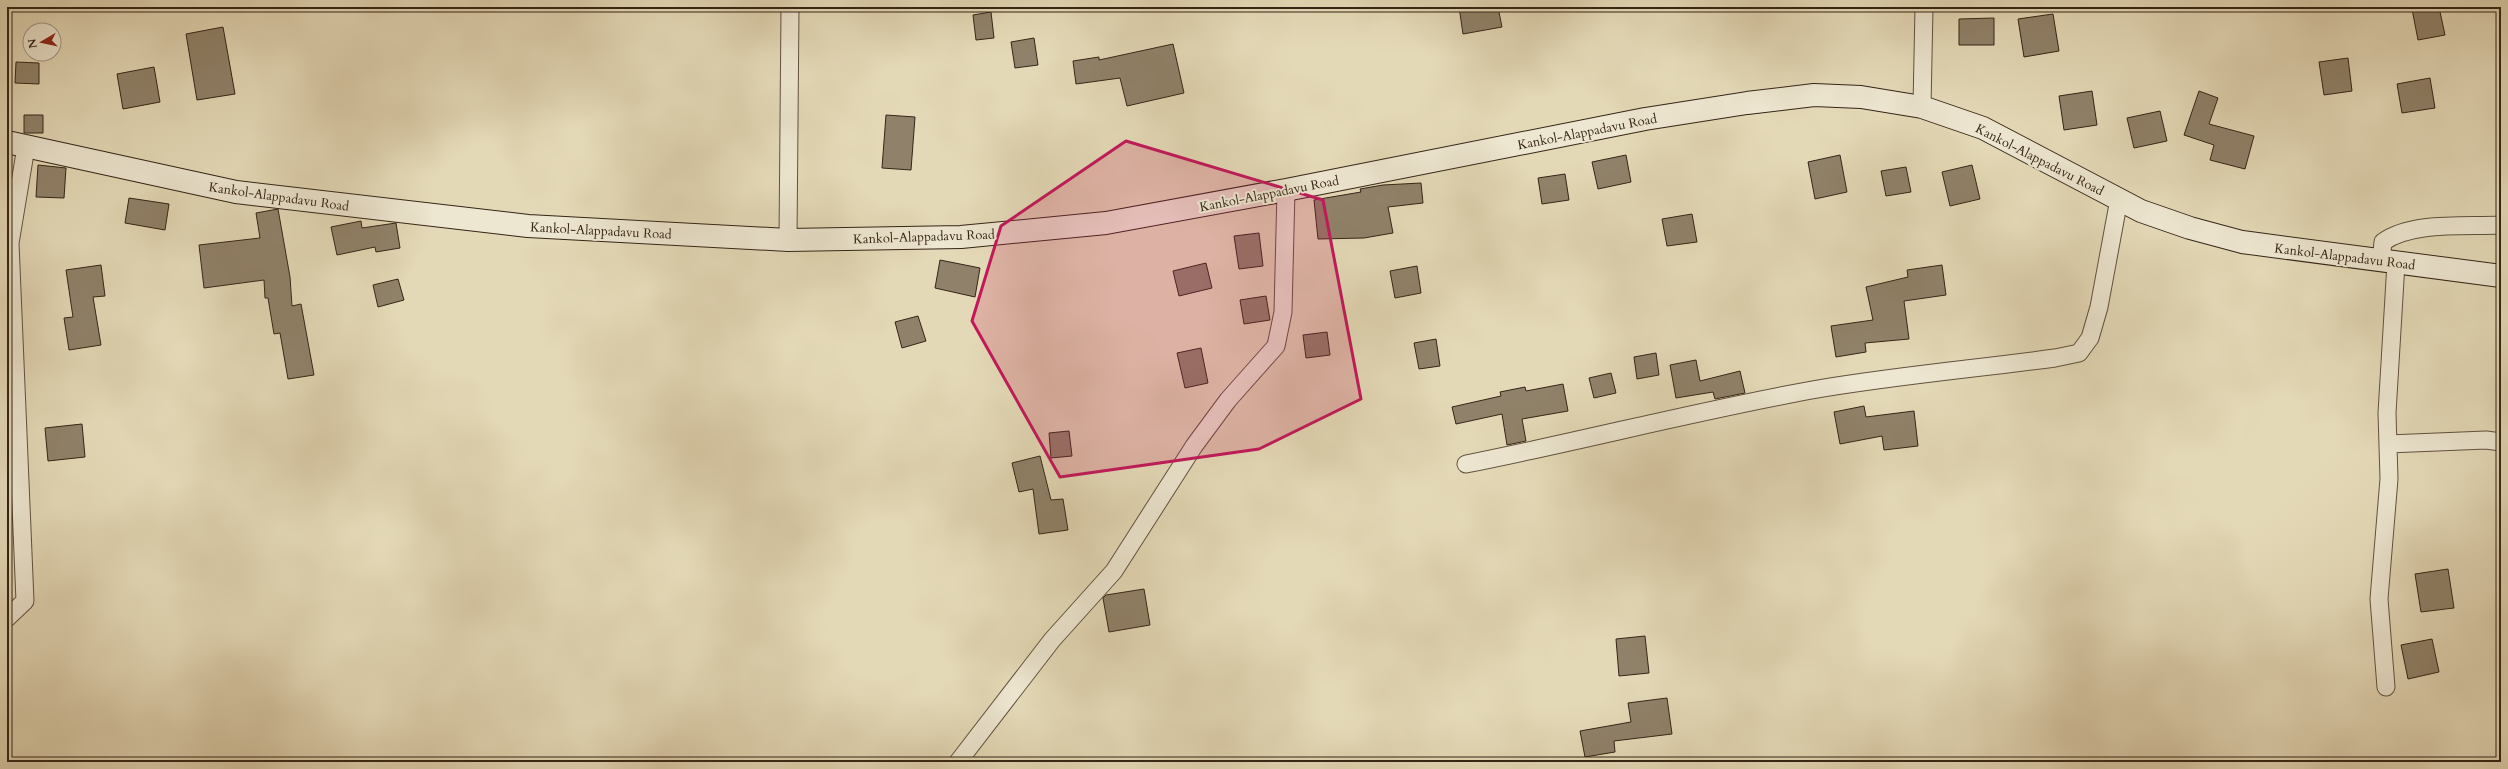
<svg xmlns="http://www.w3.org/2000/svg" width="2508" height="769" font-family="Cardo,serif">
<rect width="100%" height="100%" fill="#e4d9b7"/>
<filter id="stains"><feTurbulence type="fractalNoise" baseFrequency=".005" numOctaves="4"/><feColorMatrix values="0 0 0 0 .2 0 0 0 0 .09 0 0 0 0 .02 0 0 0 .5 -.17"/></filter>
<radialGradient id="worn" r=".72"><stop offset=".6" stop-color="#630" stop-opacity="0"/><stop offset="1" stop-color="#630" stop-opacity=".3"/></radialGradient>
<!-- building -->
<path fill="#90826a" stroke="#352416" d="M1459,7h39l4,20 -39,7z
M2423,7h16l6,28 -27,5 -6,-31z
M991,12l3,26 -18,2 -3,-25z
M2053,14l6,37 -35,6 -6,-38z
M1994,18v27h-35v-26z
M223,27l12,67 -38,6 -11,-66z
M1034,38l4,27 -23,3 -4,-26z
M1173,44l11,49 -57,13 -7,-28 -44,6 -3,-23 26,-4v3z
M2348,58l4,33 -28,4 -5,-33z
M16,62l23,1v21l-24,-1z
M154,67l6,35 -37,7 -6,-35z
M2430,78l5,30 -33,5 -5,-29z
M2092,91l5,34 -33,5 -5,-34z
M2199,91l19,7 -9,26 45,12 -9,33 -35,-9 4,-15 -30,-10z
M2160,111l7,30 -33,7 -7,-30z
M24,115h19v18h-19z
M886,115l29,2 -4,53 -29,-2z
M1626,155l5,27 -33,7 -6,-27z
M1840,155l7,37 -32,7 -7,-37z
M38,165l28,3 -2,30 -28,-1z
M1972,165l8,34 -30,7 -8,-34z
M1906,167l5,25 -25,4 -5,-25z
M1565,174l4,26 -27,4 -4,-26z
M1421,183l2,20 -35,4 5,26 -29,5 -46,1 -4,-39 47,-8 -1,-3 23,-4z
M129,198l40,6 -4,26 -40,-7z
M278,209l12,68 2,29 9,-2 13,71 -26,4 -8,-46 -6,1 -6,-36h-3l-1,-18 -60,8 -5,-43 61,-7 -4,-25z
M1692,214l5,28 -30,4 -5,-27z
M361,221l1,7 34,-5 4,25 -24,4 -1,-5 -38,8 -6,-28z
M1259,233l4,33 -24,3 -5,-33z
M940,260l40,8 -5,29 -40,-9z
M1206,263l6,25 -33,8 -6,-25z
M101,265l4,31 -12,1 8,48 -32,5 -5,-32 9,-1 -7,-47z
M1942,265l4,30 -42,6 5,38 -44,4 1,9 -30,5 -5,-31 42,-6 -7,-33 42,-10 -1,-7z
M1417,266l4,27 -26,5 -5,-27z
M398,279l6,21 -26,7 -5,-22z
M1266,296l4,24 -26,4 -4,-24z
M918,316l8,25 -24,7 -7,-26z
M1327,332l3,23 -24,3 -3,-23z
M1436,339l4,27 -21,3 -5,-26z
M1201,348l7,35 -23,5 -8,-35z
M1656,353l3,22 -22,4 -3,-22z
M1696,360l4,21 40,-10 5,22 -30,6 -2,-7 -37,6 -6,-33z
M1611,373l5,20 -22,5 -5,-20z
M1563,384l5,27 -46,8 4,22 -19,4 -5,-31 -46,10 -4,-17 49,-11 -1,-4 25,-5 1,4z
M1864,406l2,11 48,-6 4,35 -34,4 -2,-14 -42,8 -6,-32z
M82,424l3,33 -37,4 -3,-33z
M1069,431l3,25 -21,2 -2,-25z
M1040,456l11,44 12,-1 5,31 -29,4 -6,-45 -14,3 -7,-29z
M2448,569l6,39 -33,4 -6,-38z
M1144,589l6,36 -41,7 -6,-34 3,-3z
M1645,636l4,37 -30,3 -3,-37z
M2432,639l7,33 -31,7 -7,-34z
M1667,698l5,36 -58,7 1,11 -30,5 -5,-26 51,-9 -3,-19z"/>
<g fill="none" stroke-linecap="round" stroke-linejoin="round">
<!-- street casing -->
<g stroke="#61513e" stroke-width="19">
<path id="street" d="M1922,107l2,-100
M788,240l2,-233
M2381,261l2,-19c29,-21 83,-15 118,-17
M2388,444l98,-4 15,2
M1466,464c116,-23 230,-53 346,-74 80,-14 162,-21 243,-32l24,-5 11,-15 9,-31 20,-108
M7,618l18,-17 -15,-358 16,-96
M2386,687l-7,-88 10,-120 -2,-66 9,-150
M958,762l94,-122 62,-69 80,-125 34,-46 48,-54 7,-34 3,-122"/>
</g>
<!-- secondary casing -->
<g stroke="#352416" stroke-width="24">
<path id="secondary" d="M7,142l229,50 292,34 260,14 173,-3 145,-14 180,-33 359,-71 102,-16 67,-8 47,2 61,10 61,21 158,83 49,17 52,14 259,34"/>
</g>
<!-- street -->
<use href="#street" stroke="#ede6d0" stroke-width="17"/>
<!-- secondary -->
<use href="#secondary" stroke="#ede6d0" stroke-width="22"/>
</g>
<!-- marked area -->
<path fill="#c2185b" fill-opacity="0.2" stroke="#c2185b" stroke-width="3" stroke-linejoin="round" d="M1126,141l197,59 38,199 -102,50 -199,28 -88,-156 29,-95z"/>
<g text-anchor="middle" stroke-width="4" stroke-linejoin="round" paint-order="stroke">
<!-- street labels -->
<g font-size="13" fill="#352416" stroke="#ede6d0">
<text transform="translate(1587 131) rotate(-11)" y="5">Kankol-Alappadavu Road</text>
<text transform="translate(2040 159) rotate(27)" y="5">Kankol-Alappadavu Road</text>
<text transform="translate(1269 193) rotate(-11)" y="5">Kankol-Alappadavu Road</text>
<text transform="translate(279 196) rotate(8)" y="5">Kankol-Alappadavu Road</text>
<text transform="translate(601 230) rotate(3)" y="5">Kankol-Alappadavu Road</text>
<text transform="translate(924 236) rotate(-2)" y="5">Kankol-Alappadavu Road</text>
<text transform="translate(2345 256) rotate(7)" y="5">Kankol-Alappadavu Road</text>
</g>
</g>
<!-- margin -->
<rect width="2508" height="769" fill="none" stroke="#e4d9b7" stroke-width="24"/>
<rect x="8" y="8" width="2492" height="753" fill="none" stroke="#352416" stroke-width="2"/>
<rect x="12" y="12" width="2484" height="745" fill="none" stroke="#352416"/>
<!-- north arrow -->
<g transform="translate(42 42) rotate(261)"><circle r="19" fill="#ede6d0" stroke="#a39886"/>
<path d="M0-3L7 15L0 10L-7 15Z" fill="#8f2418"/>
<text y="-6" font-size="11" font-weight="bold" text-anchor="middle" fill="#352416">N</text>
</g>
<rect width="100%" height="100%" filter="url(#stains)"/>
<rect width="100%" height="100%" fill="url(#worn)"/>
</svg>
